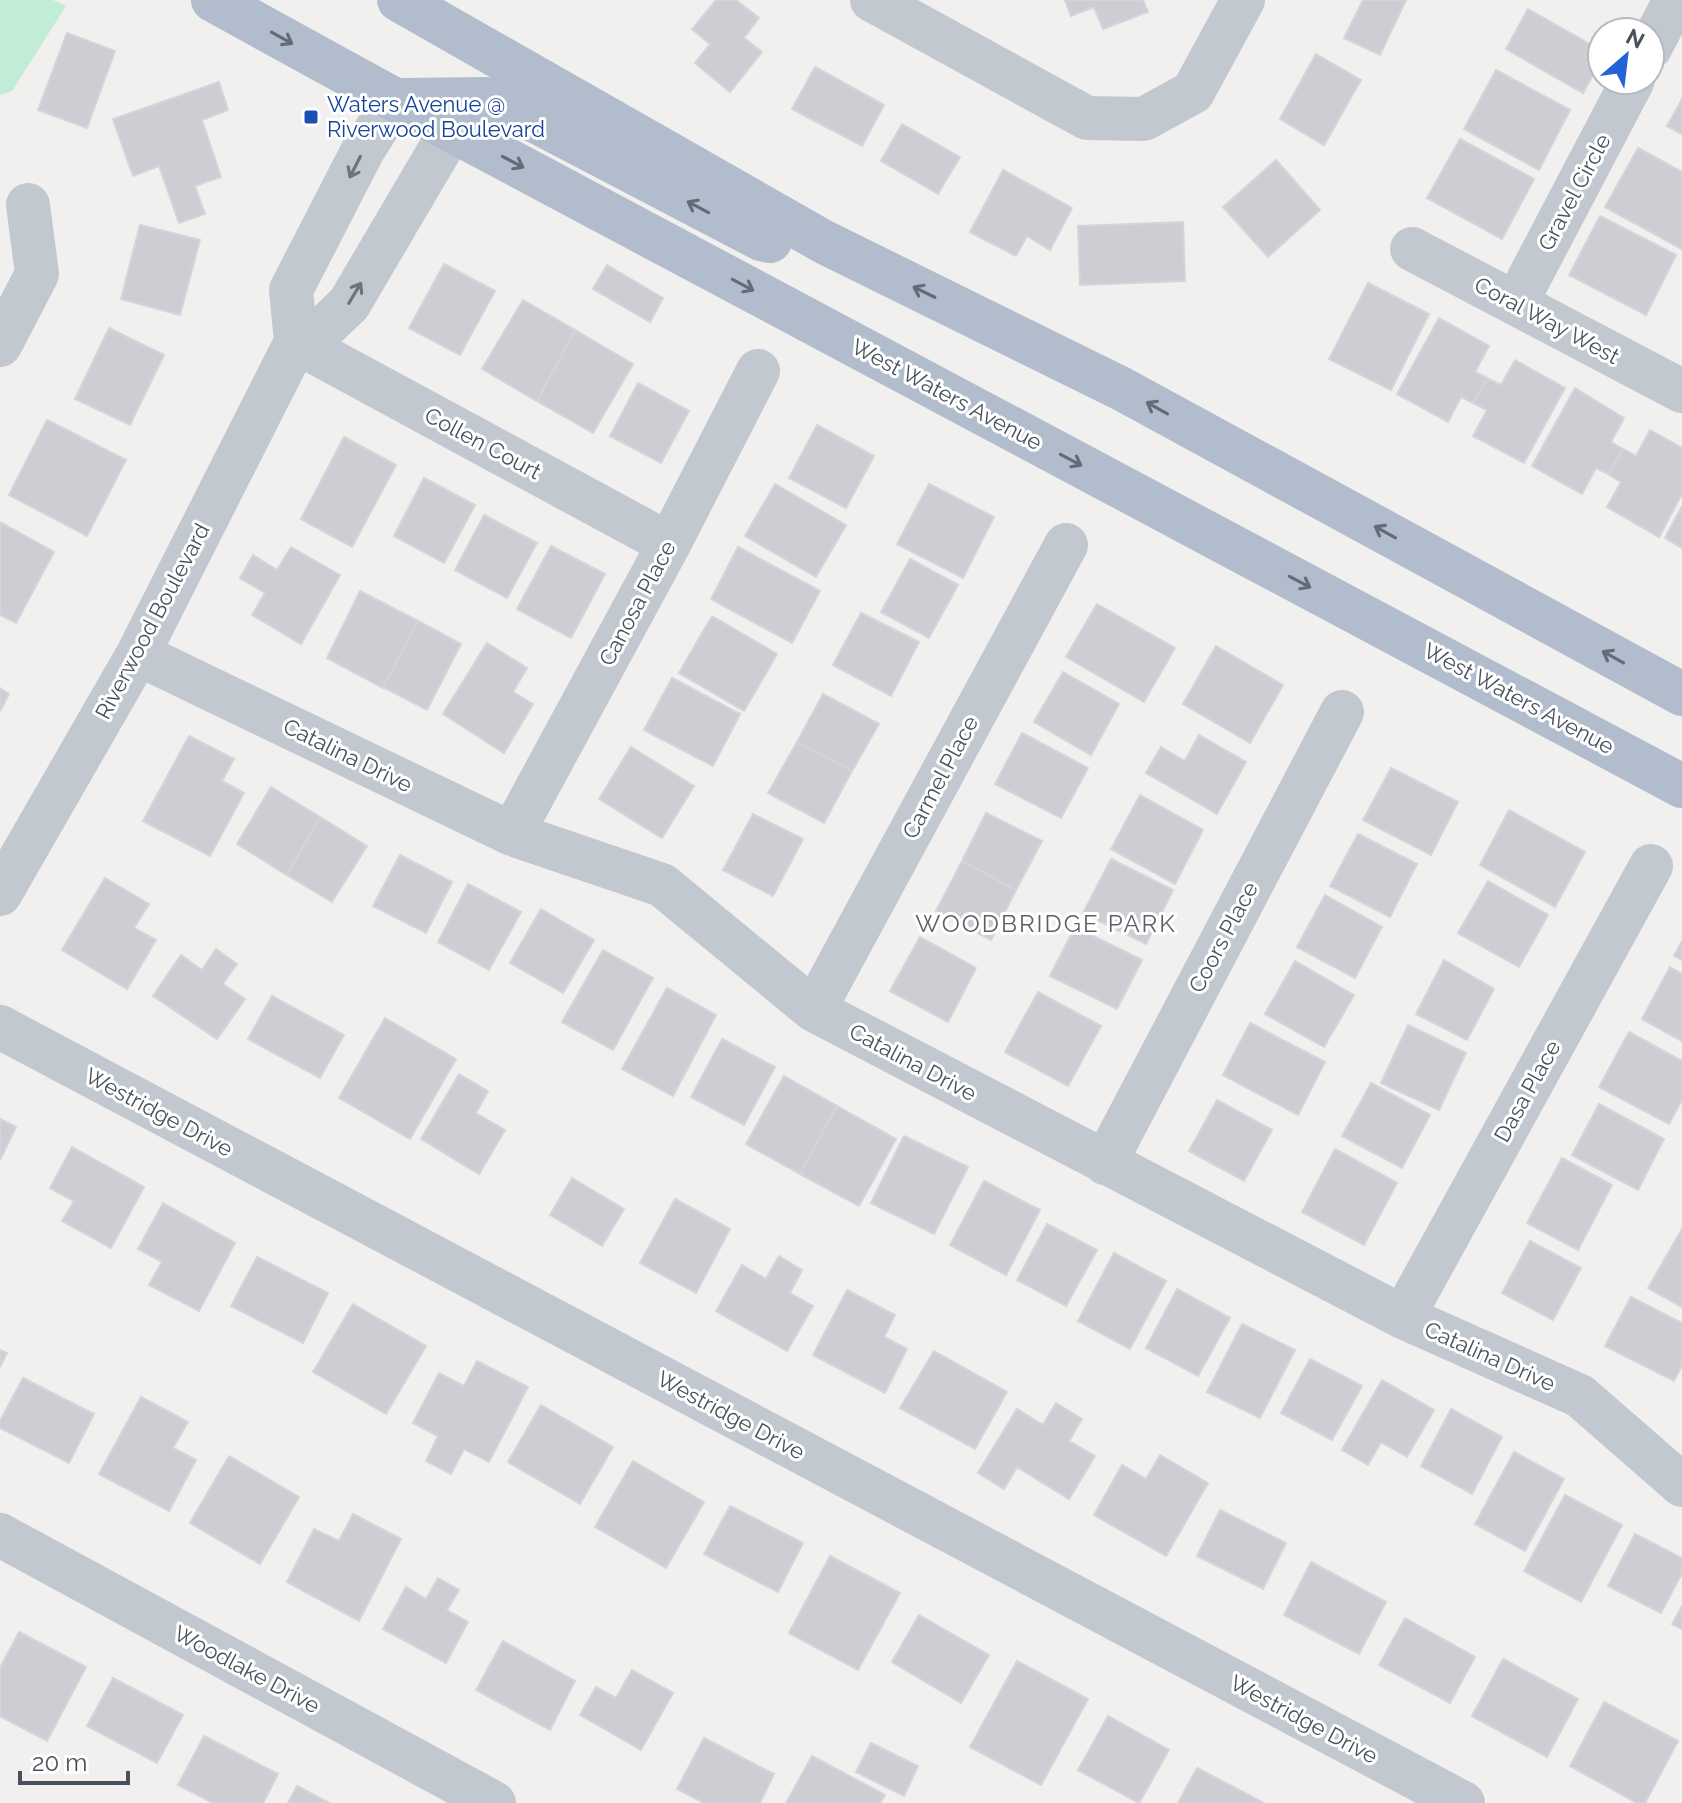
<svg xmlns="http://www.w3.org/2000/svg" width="1682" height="1803" font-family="Raleway,sans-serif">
<rect width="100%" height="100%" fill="#f2efef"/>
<!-- green -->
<path fill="#c1ecd5" d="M0,0h53l13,6 -54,85 -12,4z"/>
<!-- building -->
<path fill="#ccced3" stroke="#d4d5da" stroke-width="2" d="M716,0h20l23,18 -15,20 18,14 -32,40 -35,-29 15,-19 -18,-15z
M1065,0h78l5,12 -45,17 -9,-22 -23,9z
M1363,0h43l-26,55 -36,-17z
M1528,9l74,42v7l-19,35 -77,-44z
M67,33l48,18 -28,77 -49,-18z
M1316,54l45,26 -37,65 -44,-26z
M815,67l69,38 -22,41 -70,-37z
M1496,70l74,40 -31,60 -75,-41z
M219,82l9,28 -26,10 19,57 -26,9 10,28 -26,9 -20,-57 -26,10 -20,-57z
M1682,99v35l-15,-8z
M902,124l58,33 -22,37 -57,-33z
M1460,139l74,40 -32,60 -75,-41z
M1638,148l44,24v77l-77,-42z
M1276,160l44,50 -52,47 -45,-50z
M1003,170l69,38 -22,42 -23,-14 -11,20 -46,-24z
M1600,216l76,39 -30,60 -77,-40z
M1183,222l2,59 -105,4 -2,-59z
M140,225l60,15 -20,75 -59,-16z
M444,264l51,27 -35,64 -51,-27z
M607,265l56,33 -13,24 -57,-33z
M1368,283l61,31 -38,76 -62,-31z
M523,300l52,30 -38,71 -55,-32z
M1439,318l50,28 -14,26 12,6 -14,25 -12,-6 -13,25 -51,-28z
M109,328l55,27 -34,70 -55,-26z
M575,330l58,34 -40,69 -56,-32z
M1515,360l50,28 -41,75 -51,-27 14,-26 -14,-7 14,-25 14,7z
M638,383l51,28 -28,52 -51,-27z
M1575,388l49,30 -13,24 12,7 -15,25 -12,-6 -14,26 -50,-28z
M47,420l79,40 -39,76 -78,-41z
M817,425l57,31 -28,52 -57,-30z
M1650,430l32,18v46l-23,43 -52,-30 14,-25 -13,-8 15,-25 13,7z
M344,437l52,28 -44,82 -51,-28z
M424,478l51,27 -31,58 -50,-27z
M775,484l71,41 -30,52 -71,-41z
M929,484l65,33 -31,61 -66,-34z
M1682,506v42l-17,-10z
M484,515l53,28 -30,55 -52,-28z
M0,522l54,30 -38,71 -16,-8z
M551,546l54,28 -34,64 -54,-29z
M291,547l49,28 -39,69 -49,-29 13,-22 -25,-15 13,-23 24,15z
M738,547l82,44 -28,52 -81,-44z
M910,559l48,26 -29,53 -48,-26z
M360,591l58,30 -35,67 -56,-30z
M1097,604l78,44 -31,54 -78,-45z
M861,613l58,29 -28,54 -58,-31z
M712,616l65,38 -33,57 -65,-38z
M418,621l43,23 -34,66 -44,-23z
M487,643l40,25 -14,24 20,12 -29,49 -61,-39z
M1216,646l67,39 -33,58 -67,-39z
M1063,672l56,32 -28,51 -57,-33z
M672,678l68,36 -27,52 -69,-36z
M0,688l9,6 -9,17z
M823,694l56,30 -27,47 -55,-29z
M1022,733l66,35 -27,50 -66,-34z
M1199,735l47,27 -29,52 -71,-41 15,-26 24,14z
M189,736l45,23 -12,22 22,12 -34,63 -67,-35z
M797,742l55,29 -28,52 -56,-30z
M631,747l63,39 -32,52 -63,-39z
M1391,768l67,34 -27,53 -68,-35z
M271,787l49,30 -33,58 -50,-31z
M1140,795l63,35 -28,54 -64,-35z
M1509,810l76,42 -30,55 -75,-42z
M986,813l56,28 -26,49 -54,-29z
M753,814l50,25 -30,57 -50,-26z
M320,817l47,29 -35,56 -45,-27z
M1358,834l59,30 -27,53 -60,-31z
M400,855l52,27 -26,51 -53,-27z
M1111,859l62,31 -27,54 -63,-31z
M962,861l54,29 -25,50 -55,-29z
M105,878l44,26 -15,24 22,12 -29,49 -65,-39z
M1488,881l60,34 -29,52 -61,-34z
M468,884l53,28 -32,58 -51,-28z
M1325,895l57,32 -27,51 -58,-31z
M541,909l53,31 -31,53 -53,-30z
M1075,927l67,33 -25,49 -67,-33z
M920,937l56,31 -28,54 -58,-31z
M1682,941v19l-8,-4z
M216,949l21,15 -14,20 22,15 -28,40 -64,-43 28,-41 21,15z
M603,950l50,28 -40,72 -51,-28z
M1444,960l50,29 -27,51 -51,-26z
M1295,961l59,34 -30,52 -59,-33z
M1670,967l12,7v67l-40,-22z
M667,988l49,27 -43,81 -51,-27z
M1038,992l63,34 -33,60 -63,-34z
M272,996l72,39 -24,43 -72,-39z
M385,1018l71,41 -46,80 -71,-41z
M1250,1023l75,39 -27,53 -75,-40z
M1408,1025l58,28 -27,57 -58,-27z
M1629,1032l53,29v39l-13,24 -70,-37z
M722,1039l53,28 -31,58 -53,-28z
M459,1074l29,17 -12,22 29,17 -26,44 -58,-35z
M784,1076l53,30 -37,68 -54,-30z
M1371,1083l59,32 -28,53 -60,-32z
M1217,1100l55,30 -28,51 -55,-30z
M1599,1104l65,35 -26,51 -66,-35z
M837,1106l59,33 -37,67 -59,-32z
M0,1119l16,8 -16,33z
M904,1136l64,31 -34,67 -63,-31z
M72,1147l72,40 -33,61 -49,-27 12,-20 -24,-13z
M1335,1149l62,34 -33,62 -62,-33z
M1562,1158l50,27 -34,65 -51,-27z
M572,1178l52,31 -22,37 -52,-31z
M984,1181l56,29 -34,65 -56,-30z
M675,1199l55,30 -34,64 -56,-30z
M163,1203l72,40 -36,68 -50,-26 13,-23 -24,-13z
M1047,1224l50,26 -31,56 -49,-26z
M1682,1229v78l-34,-19z
M1530,1241l51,27 -28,52 -51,-27z
M1114,1253l52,28 -36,68 -52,-28z
M779,1256l23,14 -12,23 23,13 -26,45 -71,-40 26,-46 24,14z
M257,1257l71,36 -25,50 -72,-37z
M1177,1289l53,29 -32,58 -52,-28z
M847,1290l48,25 -11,22 23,12 -22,44 -72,-38z
M1631,1297l51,26v42l-8,16 -69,-35z
M353,1304l73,42 -40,68 -73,-42z
M1242,1324l53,26 -35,68 -53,-26z
M0,1350l7,3 -7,14z
M934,1351l73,41 -32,57 -75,-41z
M1310,1359l52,27 -30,54 -51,-27z
M477,1361l51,26 -39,75 -25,-13 -13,25 -25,-13 12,-25 -25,-13 26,-50 25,13z
M23,1378l71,36 -25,49 -69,-35v-7z
M1382,1380l52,30 -27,47 -26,-15 -13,23 -26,-15z
M141,1397l47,25 -15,26 23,12 -27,51 -70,-37z
M1056,1403l26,16 -13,22 26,15 -26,43 -52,-32 -13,22 -26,-16 39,-64 26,16z
M541,1405l72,42 -33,57 -72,-42z
M1451,1409l51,28 -30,57 -51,-28z
M1514,1452l50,27 -39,72 -50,-27z
M1160,1455l48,28 -42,73 -72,-41 28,-50 24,14z
M229,1456l70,41 -39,67 -70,-41z
M633,1461l71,41 -38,66 -71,-41z
M1565,1495l57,30 -41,77 -57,-31z
M730,1506l73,37 -25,49 -74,-38z
M1220,1510l66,33 -23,46 -66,-33z
M353,1514l48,25 -42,82 -72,-39 27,-53 25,12z
M1635,1534l47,24v15l-21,40 -53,-27z
M830,1556l70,37 -42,77 -69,-37z
M1311,1562l75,40 -27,52 -75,-39z
M438,1578l21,12 -12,20 21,12 -22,41 -63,-34 23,-42 20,12z
M1682,1606v23l-10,-5z
M919,1615l70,40 -28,48 -69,-41z
M1405,1618l70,39 -25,46 -71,-38z
M19,1632l67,35 -39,74 -47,-25v-48z
M503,1641l72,40 -25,49 -74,-40z
M1503,1659l75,40 -31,58 -75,-41z
M1017,1661l71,38 -47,86 -71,-38z
M632,1670l41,23 -32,57 -61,-35 16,-28 20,11z
M113,1678l70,37 -26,48 -70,-37z
M1604,1702l74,39 -33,62h-8l-67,-37z
M1108,1716l61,34 -30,53 -61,-33z
M204,1736l74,38 -15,29h-50l-35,-18z
M704,1738l70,36 -14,29h-56l-27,-14z
M871,1743l47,23 -14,30 -48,-24z
M812,1756l73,39 -5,8h-94z
M1197,1768l67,35h-86z
M297,1786l32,17h-41z"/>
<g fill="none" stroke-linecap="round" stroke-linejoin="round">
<!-- minor -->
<path stroke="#c1c8d0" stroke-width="44" d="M872,0l215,118 57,1 49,-27 50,-92
M1650,48l25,-48
M1412,249l270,142
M1516,303l117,-223
M296,342l373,202
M296,342l31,-17 22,-21 103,-175
M0,345l37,-71 -9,-69
M138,654l374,180 150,51 152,125 589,307 177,79 102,89
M512,834l157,-290 89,-173
M0,894l138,-240 158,-312 -5,-52 72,-140 32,-50
M814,1010l252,-465
M0,1027l1463,776
M1105,1163l237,-451
M1403,1317l248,-451
M0,1535l494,268"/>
<!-- major -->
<path stroke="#b1bccc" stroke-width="44" d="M213,0l182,100 1287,686
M399,0l425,242 298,147 560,305
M401,100l85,-1 15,4 260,136 9,2"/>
</g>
<!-- one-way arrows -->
<defs><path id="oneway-shaft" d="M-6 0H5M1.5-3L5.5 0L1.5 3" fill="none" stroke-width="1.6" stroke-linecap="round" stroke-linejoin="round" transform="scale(2)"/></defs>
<g stroke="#626c77">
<use href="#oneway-shaft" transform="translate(282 38) rotate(29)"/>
<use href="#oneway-shaft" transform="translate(513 162) rotate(28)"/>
<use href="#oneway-shaft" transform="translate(698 207) rotate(-152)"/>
<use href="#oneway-shaft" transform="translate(743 285) rotate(28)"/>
<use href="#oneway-shaft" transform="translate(924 292) rotate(-154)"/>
<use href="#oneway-shaft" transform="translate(1157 408) rotate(-151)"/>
<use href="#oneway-shaft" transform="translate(1071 460) rotate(28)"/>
<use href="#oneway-shaft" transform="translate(1385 532) rotate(-151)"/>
<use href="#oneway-shaft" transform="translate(1300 582) rotate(28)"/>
<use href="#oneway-shaft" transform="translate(1613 657) rotate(-151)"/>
</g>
<g stroke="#6c757e">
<use href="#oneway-shaft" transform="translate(355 167) rotate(117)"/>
<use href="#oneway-shaft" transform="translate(355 293) rotate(-59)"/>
</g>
<!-- markers -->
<rect fill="#1a4fb4" stroke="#fff" stroke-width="3" x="303" y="109" width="16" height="16" rx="4"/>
<g text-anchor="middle" stroke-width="6" stroke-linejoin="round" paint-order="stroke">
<!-- transit labels -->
<g font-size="22" fill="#164399" stroke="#fff" text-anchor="start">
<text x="327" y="112">Waters Avenue @<tspan x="327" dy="25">Riverwood Boulevard</tspan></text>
</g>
<!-- street labels -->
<g font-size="22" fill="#48515b" stroke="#fff">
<text transform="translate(1574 192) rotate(-62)" y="8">Gravel Circle</text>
<text transform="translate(1547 320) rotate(28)" y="8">Coral Way West</text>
<text transform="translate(947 394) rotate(28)" y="8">West Waters Avenue</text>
<text transform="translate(483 443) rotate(28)" y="8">Collen Court</text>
<text transform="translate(637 603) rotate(-62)" y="8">Canosa Place</text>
<text transform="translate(152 621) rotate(-62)" y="8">Riverwood Boulevard</text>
<text transform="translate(1519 698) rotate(28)" y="8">West Waters Avenue</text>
<text transform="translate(348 755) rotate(26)" y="8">Catalina Drive</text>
<text transform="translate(940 777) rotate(-62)" y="8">Carmel Place</text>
<text transform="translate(1223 937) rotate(-62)" y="8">Coors Place</text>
<text transform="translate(913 1062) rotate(28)" y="8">Catalina Drive</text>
<text transform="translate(1527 1091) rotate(-61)" y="8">Dasa Place</text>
<text transform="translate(159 1112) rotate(28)" y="8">Westridge Drive</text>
<text transform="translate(1490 1356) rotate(24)" y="8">Catalina Drive</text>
<text transform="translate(731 1415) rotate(28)" y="8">Westridge Drive</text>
<text transform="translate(247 1669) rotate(28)" y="8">Woodlake Drive</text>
<text transform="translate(1304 1719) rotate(28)" y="8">Westridge Drive</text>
</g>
<!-- neighbourhood labels -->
<g font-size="24" letter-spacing="2" fill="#5c5f64" stroke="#fff">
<text x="1046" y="932">WOODBRIDGE PARK</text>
</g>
</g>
<!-- north arrow -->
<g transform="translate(1626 56) rotate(28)"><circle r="38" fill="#ffffff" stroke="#b6b9bd" stroke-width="2"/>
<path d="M0-6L14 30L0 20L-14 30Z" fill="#2562d6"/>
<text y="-12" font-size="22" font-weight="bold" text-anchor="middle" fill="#48515b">N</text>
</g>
<!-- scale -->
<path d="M20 1771v12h108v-12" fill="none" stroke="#48515b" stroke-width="4"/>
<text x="32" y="1771" font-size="24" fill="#48515b" stroke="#ffffff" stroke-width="6" paint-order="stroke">20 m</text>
</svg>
